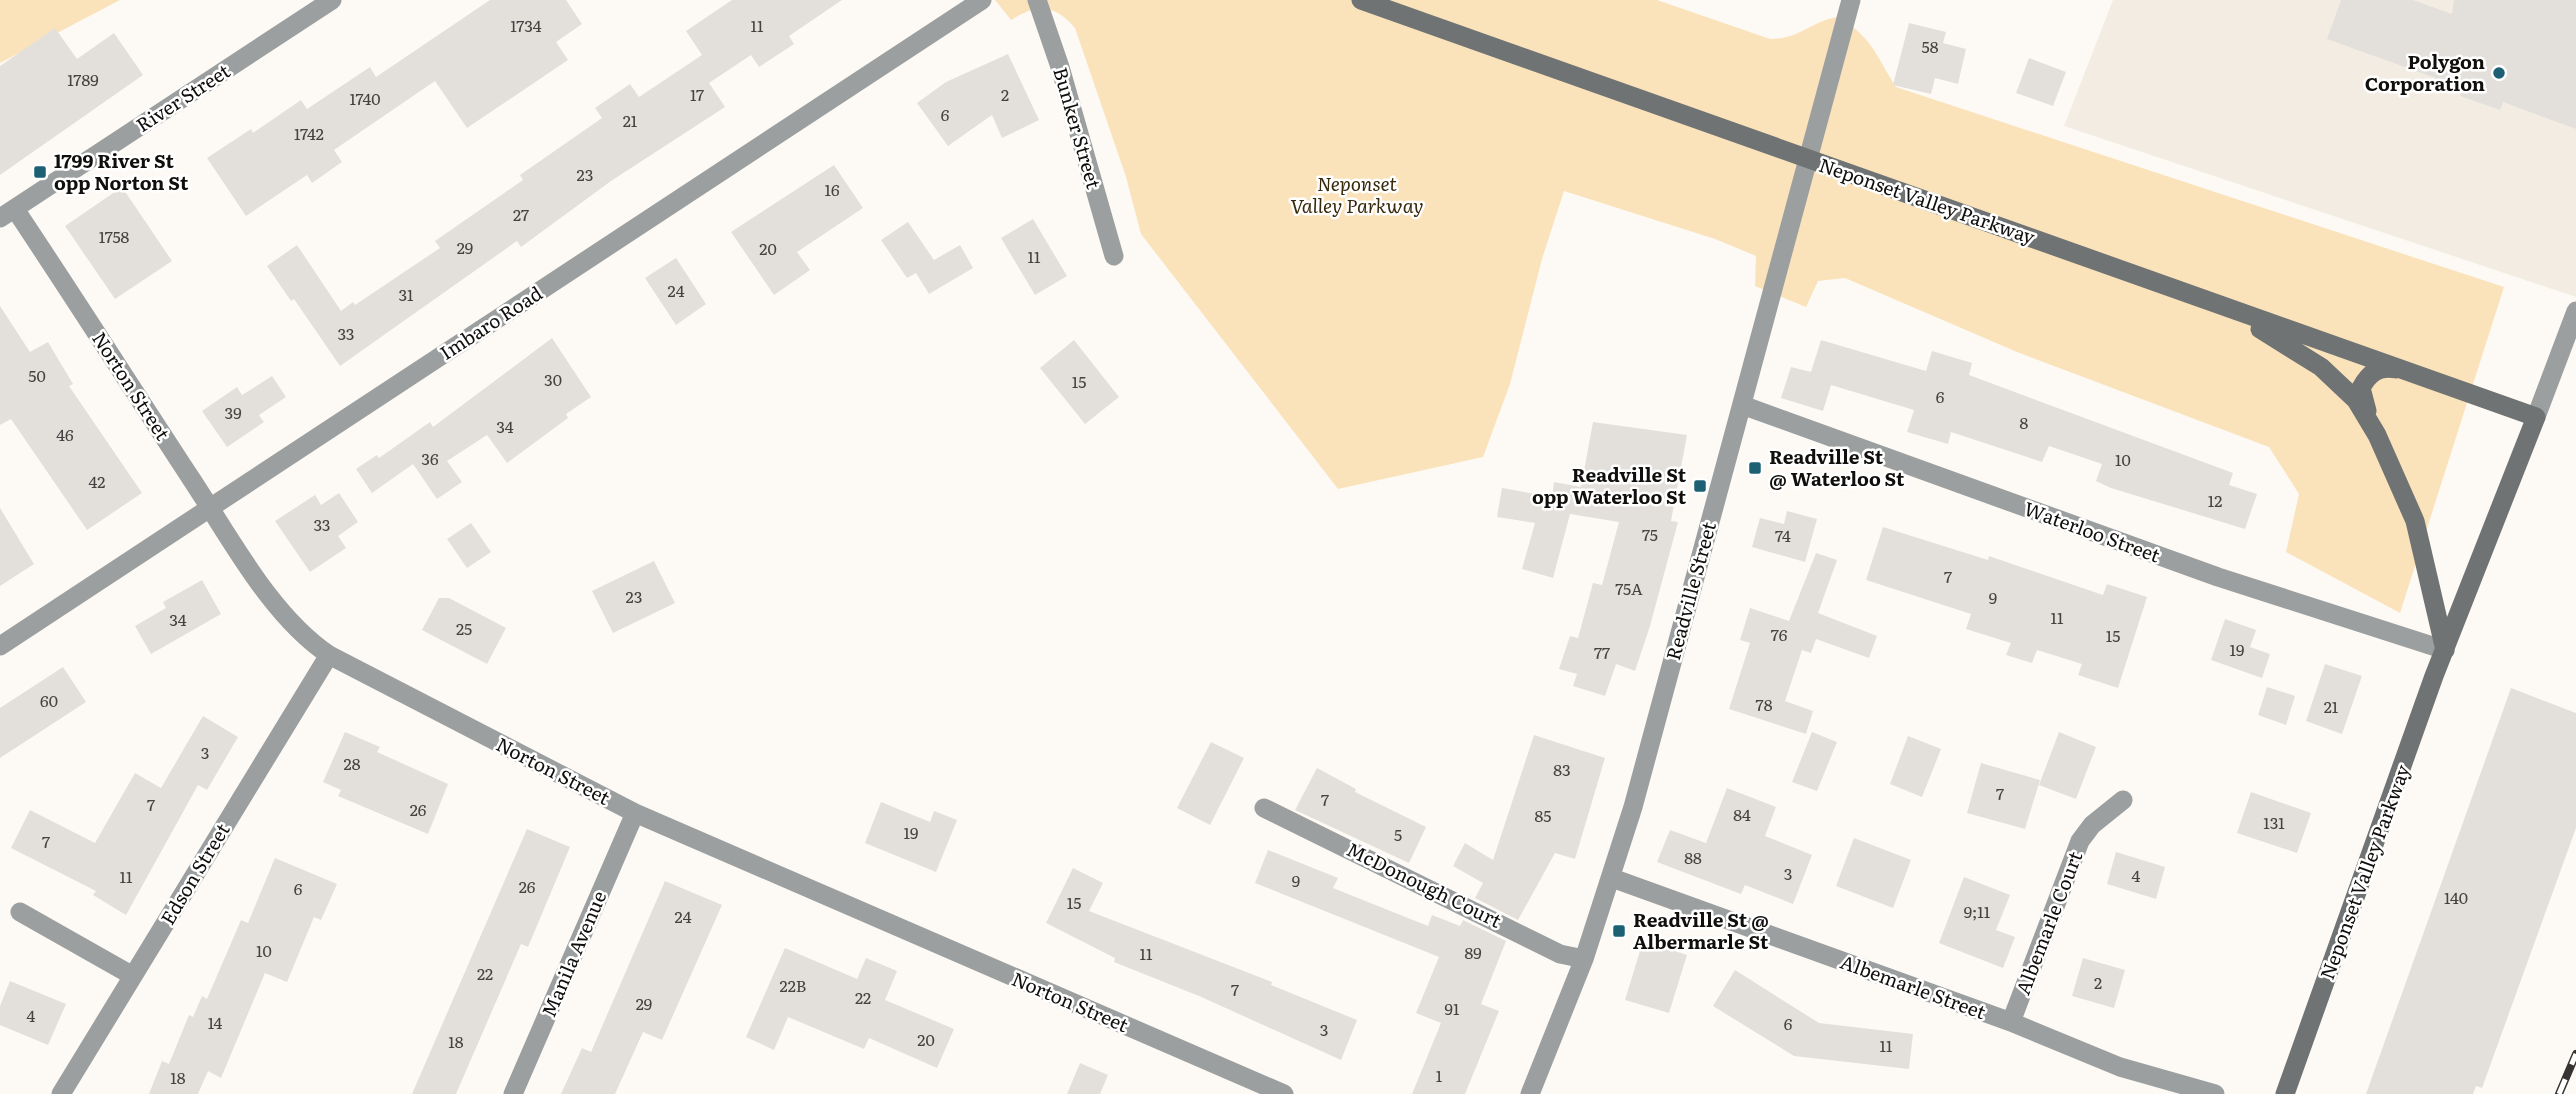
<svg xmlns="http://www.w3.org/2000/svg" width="2576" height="1094" font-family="Literata,serif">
<rect width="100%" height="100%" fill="#fdfaf5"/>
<!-- built -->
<path fill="#f3ece2" d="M2113,0h463v297l-512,-171z"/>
<!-- green -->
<path fill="#fae3bb" d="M0,0h120l-120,63z
M995,0h662l113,39c31,0 39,-17 67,-22 35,19 39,39 59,70l608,200 -104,326 -114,-61 13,-58 -30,-47 -252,-95 -172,-74 -27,3 -12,26 -51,-21 1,-30 -41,-17 -151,-48 -22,68 -32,125 -27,73 -145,32 -197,-255 -15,-57 -51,-149c-21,-24 -38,-24 -64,-8z"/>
<!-- building -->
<path fill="#e3e0dc" d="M490,0h76l16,24 -26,18 12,18 -101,68 -32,-47 -101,69 8,12 -30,21 -5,-8 -61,41 -39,-58 44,-29 2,4 48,-33 6,9 63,-42 6,10z
M732,0h110l-53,36 5,8 -35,23 -8,-12 -42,28 16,24 -114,74 -90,66 -4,-6 -177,125 -46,-67 -3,2 -24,-35 30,-21 44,66 12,-9 2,3 85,-57 -5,-7 88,-61 -3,-5 82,-57 -7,-10 35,-24 9,13 63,-42 -16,-24z
M2341,0h72l39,14 2,-14h122v129l-73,-27 -3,8 -40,-14 3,-8 -136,-49z
M1909,23l37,9 -3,11 23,6 -8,35 -23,-6 -4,16 -38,-9z
M55,28l22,31 37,-26 29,42 -143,100v-109z
M1008,54l31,66 -37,18 -10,-23 -44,31 -31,-43 29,-21z
M2029,58l37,14 -13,34 -37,-13z
M834,165l29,43 -66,44 13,18 -36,25 -43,-63z
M122,187l50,74 -57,38 -50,-73z
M1033,219l34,57 -32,19 -34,-57z
M908,222l26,38 26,-15 13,23 -44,26 -13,-21 -9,5 -26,-38z
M676,258l30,46 -30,21 -31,-47z
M0,306l30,46 18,-10 25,42 -4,2 73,107 -55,37 -76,-111 -11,6z
M552,338l39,59 -25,17 2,4 -61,45 -20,-28 -40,26 15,21 -25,17 -24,-35 -41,29 -16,-24 21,-14 2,3 51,-36 3,5z
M1074,340l45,57 -34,27 -45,-56z
M1821,340l105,31 6,-20 40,12 -3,12 264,98 -4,12 28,9 -12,35 -134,-41 -15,-7 6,-17 -53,-18 -7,16 -91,-30 -3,12 -41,-12 7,-22 -83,-25 -8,26 -42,-13 10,-31 20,5z
M272,376l14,21 -27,18 5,7 -37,25 -25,-36 35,-24 5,8z
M1593,422l94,13 -16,86 7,1 -28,104 -15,45 -19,-7 -11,32 -32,-10 4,-12 -18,-5 11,-33 8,2 15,-55 9,2 17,-63 -49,-8 -17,64 -31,-9 13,-46 -38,-6 5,-29 50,9 2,-15 27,5z
M339,493l19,29 -20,14 8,12 -36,24 -35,-51 40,-26 6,10z
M0,508l34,56 -34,22z
M1787,511l30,8 -12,43 -53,-15 8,-29 24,6z
M471,523l20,29 -24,16 -20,-29z
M1883,527l105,33 1,-4 114,39 4,-11 40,13 -29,91 -40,-13 4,-11 -45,-14 -5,13 -26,-8 5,-12 -45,-14 5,-15 -105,-34z
M1816,553l21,7 -19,53 59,23 -8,22 -53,-19 -5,14 -9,-3 -17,51 28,10 -7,23 -77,-25 21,-66 -10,-3 10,-32 39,13z
M654,561l21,42 -62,30 -21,-42z
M202,580l19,34 -70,40 -16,-28 31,-18 -3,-6z
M439,598h10l57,30 -19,36 -65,-34z
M2225,619l31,11 -6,17 20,7 -8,24 -51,-18z
M2325,664l37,12 -20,58 -36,-13z
M63,667l23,35 -86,56v-50z
M2267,687l28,9 -9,29 -28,-10z
M2511,688l65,25v115l-94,260 -6,-2 -3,8h-107z
M203,716l35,21 -31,53 -9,-5 -72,130 -33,-20 3,-4 -85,-43 19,-38 65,33 40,-70 26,15z
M345,732l35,15 -3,5 71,32 -20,50 -90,-38 3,-6 -18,-8z
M1812,732l25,10 -20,49 -25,-9z
M2059,732l37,15 -20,52 -37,-14z
M1534,735l71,23 -30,101 -20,-6 -37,67 -43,-22 8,-15 -30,-17 12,-23 28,17z
M1908,736l33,13 -19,48 -32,-13z
M1211,742l33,16 -34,67 -33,-17z
M1981,763l59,17 -15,49 -58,-16z
M1317,768l39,21 -1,3 71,35 -17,36 -114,-53z
M1727,788l49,19 -11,29 47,19 -19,49 -48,-19 -4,9 -84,-32 13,-32 36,13z
M2251,792l60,21 -14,40 -60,-20z
M881,802l49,20 4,-11 23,9 -21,52 -71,-29z
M527,829l43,18 -42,100 -7,-3 -65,150h-44z
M1854,838l57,22 -18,48 -57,-22z
M1268,850l70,28 -5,10 95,38 4,-11 28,11 3,-6 43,21 -25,63 18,7 -34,83h-53l29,-71 -25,-10 23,-56 -184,-74z
M2116,852l49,15 -9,32 -49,-15z
M275,858l62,26 -16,36 -7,-3 -27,65 -22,-9 -44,105 -13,-7 -10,23h-49l13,-33 7,3 20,-49 4,2 9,-21 5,3 34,-79 7,3z
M1073,868l30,15 -14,28 183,71 -1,3 86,35 -16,40 -142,-64 -85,-34 1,-4 -69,-35z
M1964,877l46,18 -14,35 19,7 -12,31 -64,-25z
M665,881l57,24 -60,135 -19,-8 -28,62h-54l21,-46 9,4z
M1643,941l44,14 -18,58 -44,-13z
M785,948l72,31 9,-21 31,13 -12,29 69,29 -17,39 -68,-30 -5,11 -76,-32 -14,33 -28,-13z
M2083,958l42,12 -11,38 -42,-12z
M1735,970l84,53 94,11 -4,35 -115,-13 -81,-50z
M10,981l56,23 -18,41 -48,-20v-19z
M1080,1063l28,12 -8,19h-33z"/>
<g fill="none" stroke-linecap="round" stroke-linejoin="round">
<!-- minor -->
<path stroke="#9c9f9f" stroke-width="19" d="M1037,0l23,67 54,189
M15,209c60,90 118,181 177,271 39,59 79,136 137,175l306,158 649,281
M1742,405l476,172 227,73
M2536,417l40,-106
M0,646l982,-646
M1264,808l296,146 24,5
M1612,878l399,144 109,45 95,27
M20,912l113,64
M2011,1022l69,-181 12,-16 31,-25
M61,1094l268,-439
M513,1094l122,-281
M1530,1094l54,-135 49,-152 218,-807"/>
<!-- tertiary -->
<path stroke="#9c9f9f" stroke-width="19" d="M0,218l332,-218"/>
<!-- secondary -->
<path stroke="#707374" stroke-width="19" d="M1361,0l1175,417 -102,259 -149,418
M2260,329l61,38 35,33 21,35 38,86 30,129
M2367,411l-6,-23c8,-15 17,-22 35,-19"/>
<!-- rail casing -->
<g stroke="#373533" stroke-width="8">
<path id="rail" d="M2559,1094l17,-40"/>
</g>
<!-- rail -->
<use href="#rail" stroke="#fff" stroke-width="5" stroke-dasharray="16" stroke-linecap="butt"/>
</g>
<!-- markers -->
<g fill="#1d6073" stroke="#fff" stroke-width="2.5">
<circle cx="2499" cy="73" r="7"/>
<rect x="33" y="165" width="14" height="14" rx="3.5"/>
<rect x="1748" y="461" width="14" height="14" rx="3.5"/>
<rect x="1693" y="479" width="14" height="14" rx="3.5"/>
<rect x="1612" y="924" width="14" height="14" rx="3.5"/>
</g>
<g text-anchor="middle" stroke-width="5" stroke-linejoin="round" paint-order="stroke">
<!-- number labels -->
<g font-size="16" fill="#454341">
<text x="526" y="32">1734</text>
<text x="757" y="32">11</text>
<text x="1930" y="53">58</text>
<text x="83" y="86">1789</text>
<text x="697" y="101">17</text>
<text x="1005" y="101">2</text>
<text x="365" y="105">1740</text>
<text x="945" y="121">6</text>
<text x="630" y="127">21</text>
<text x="309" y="140">1742</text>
<text x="585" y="181">23</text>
<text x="832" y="196">16</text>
<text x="521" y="221">27</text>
<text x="114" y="243">1758</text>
<text x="465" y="254">29</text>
<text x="768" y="255">20</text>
<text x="1034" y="263">11</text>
<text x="676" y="297">24</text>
<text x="406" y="301">31</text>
<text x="346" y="340">33</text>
<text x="37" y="382">50</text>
<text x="553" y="386">30</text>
<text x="1079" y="388">15</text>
<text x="1940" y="403">6</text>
<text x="233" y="419">39</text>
<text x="2024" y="429">8</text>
<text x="505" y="433">34</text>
<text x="65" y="441">46</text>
<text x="430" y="465">36</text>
<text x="2123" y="466">10</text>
<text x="97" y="488">42</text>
<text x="2215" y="507">12</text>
<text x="322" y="531">33</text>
<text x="1650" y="541">75</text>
<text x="1783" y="542">74</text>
<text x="1948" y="583">7</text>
<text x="1629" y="595">75A</text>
<text x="634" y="603">23</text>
<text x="1993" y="604">9</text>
<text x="2057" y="624">11</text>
<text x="178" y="626">34</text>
<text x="464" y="635">25</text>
<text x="1779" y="641">76</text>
<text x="2113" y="642">15</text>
<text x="2237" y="656">19</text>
<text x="1602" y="659">77</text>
<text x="49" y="707">60</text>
<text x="1764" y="711">78</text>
<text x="2331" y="713">21</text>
<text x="205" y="759">3</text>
<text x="352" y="770">28</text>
<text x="1562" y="776">83</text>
<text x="2000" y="800">7</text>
<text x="1325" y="806">7</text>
<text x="151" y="811">7</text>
<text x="418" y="816">26</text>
<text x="1742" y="821">84</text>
<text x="1543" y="822">85</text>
<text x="2274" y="829">131</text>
<text x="911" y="839">19</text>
<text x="1398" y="841">5</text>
<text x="46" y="848">7</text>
<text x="1693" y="864">88</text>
<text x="1788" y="880">3</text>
<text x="2136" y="882">4</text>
<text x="126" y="883">11</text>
<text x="1296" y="887">9</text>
<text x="527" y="893">26</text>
<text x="298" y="895">6</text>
<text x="2456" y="904">140</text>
<text x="1074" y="909">15</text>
<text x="1977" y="918">9;11</text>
<text x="683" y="923">24</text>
<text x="264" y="957">10</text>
<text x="1473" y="959">89</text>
<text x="1146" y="960">11</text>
<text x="485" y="980">22</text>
<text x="2098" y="989">2</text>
<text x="793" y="992">22B</text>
<text x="1235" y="996">7</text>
<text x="863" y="1004">22</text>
<text x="644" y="1010">29</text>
<text x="1452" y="1015">91</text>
<text x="31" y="1022">4</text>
<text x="215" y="1029">14</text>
<text x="1788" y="1030">6</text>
<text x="1324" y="1036">3</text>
<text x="926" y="1046">20</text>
<text x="456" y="1048">18</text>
<text x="1886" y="1052">11</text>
<text x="1439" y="1082">1</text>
<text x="178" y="1084">18</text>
</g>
<!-- poi labels -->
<g font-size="19" font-weight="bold" fill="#100f0d" stroke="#fff" text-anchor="start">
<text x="2485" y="69" text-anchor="end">Polygon<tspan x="2485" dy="22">Corporation</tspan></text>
<text x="54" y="168">1799 River St<tspan x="54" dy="22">opp Norton St</tspan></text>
<text x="1769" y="464">Readville St<tspan x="1769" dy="22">@ Waterloo St</tspan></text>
<text x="1686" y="482" text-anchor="end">Readville St<tspan x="1686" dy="22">opp Waterloo St</tspan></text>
<text x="1633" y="927">Readville St @<tspan x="1633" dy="22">Albermarle St</tspan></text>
</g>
<!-- street labels -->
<g font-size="19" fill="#100f0d" stroke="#fff">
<text transform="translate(183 98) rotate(-33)" y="7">River Street</text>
<text transform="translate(1077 128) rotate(74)" y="7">Bunker Street</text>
<text transform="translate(1927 201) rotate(19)" y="7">Neponset Valley Parkway</text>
<text transform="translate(491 323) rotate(-33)" y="7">Imbaro Road</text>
<text transform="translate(131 386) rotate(57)" y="7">Norton Street</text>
<text transform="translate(2092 532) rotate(20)" y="7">Waterloo Street</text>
<text transform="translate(1691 591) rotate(-75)" y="7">Readville Street</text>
<text transform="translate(553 771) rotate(27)" y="7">Norton Street</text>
<text transform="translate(2365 872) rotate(-70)" y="7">Neponset Valley Parkway</text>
<text transform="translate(195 874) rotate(-59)" y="7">Edson Street</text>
<text transform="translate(1424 885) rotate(26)" y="7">McDonough Court</text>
<text transform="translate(2049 923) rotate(-69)" y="7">Albemarle Court</text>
<text transform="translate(574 954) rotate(-67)" y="7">Manila Avenue</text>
<text transform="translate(1913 987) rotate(20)" y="7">Albemarle Street</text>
<text transform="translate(1070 1002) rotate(23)" y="7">Norton Street</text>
</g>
<!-- park labels -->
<g font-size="19" font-style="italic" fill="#38290b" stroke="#fff">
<text x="1357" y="191">Neponset<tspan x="1357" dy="22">Valley Parkway</tspan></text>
</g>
</g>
</svg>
